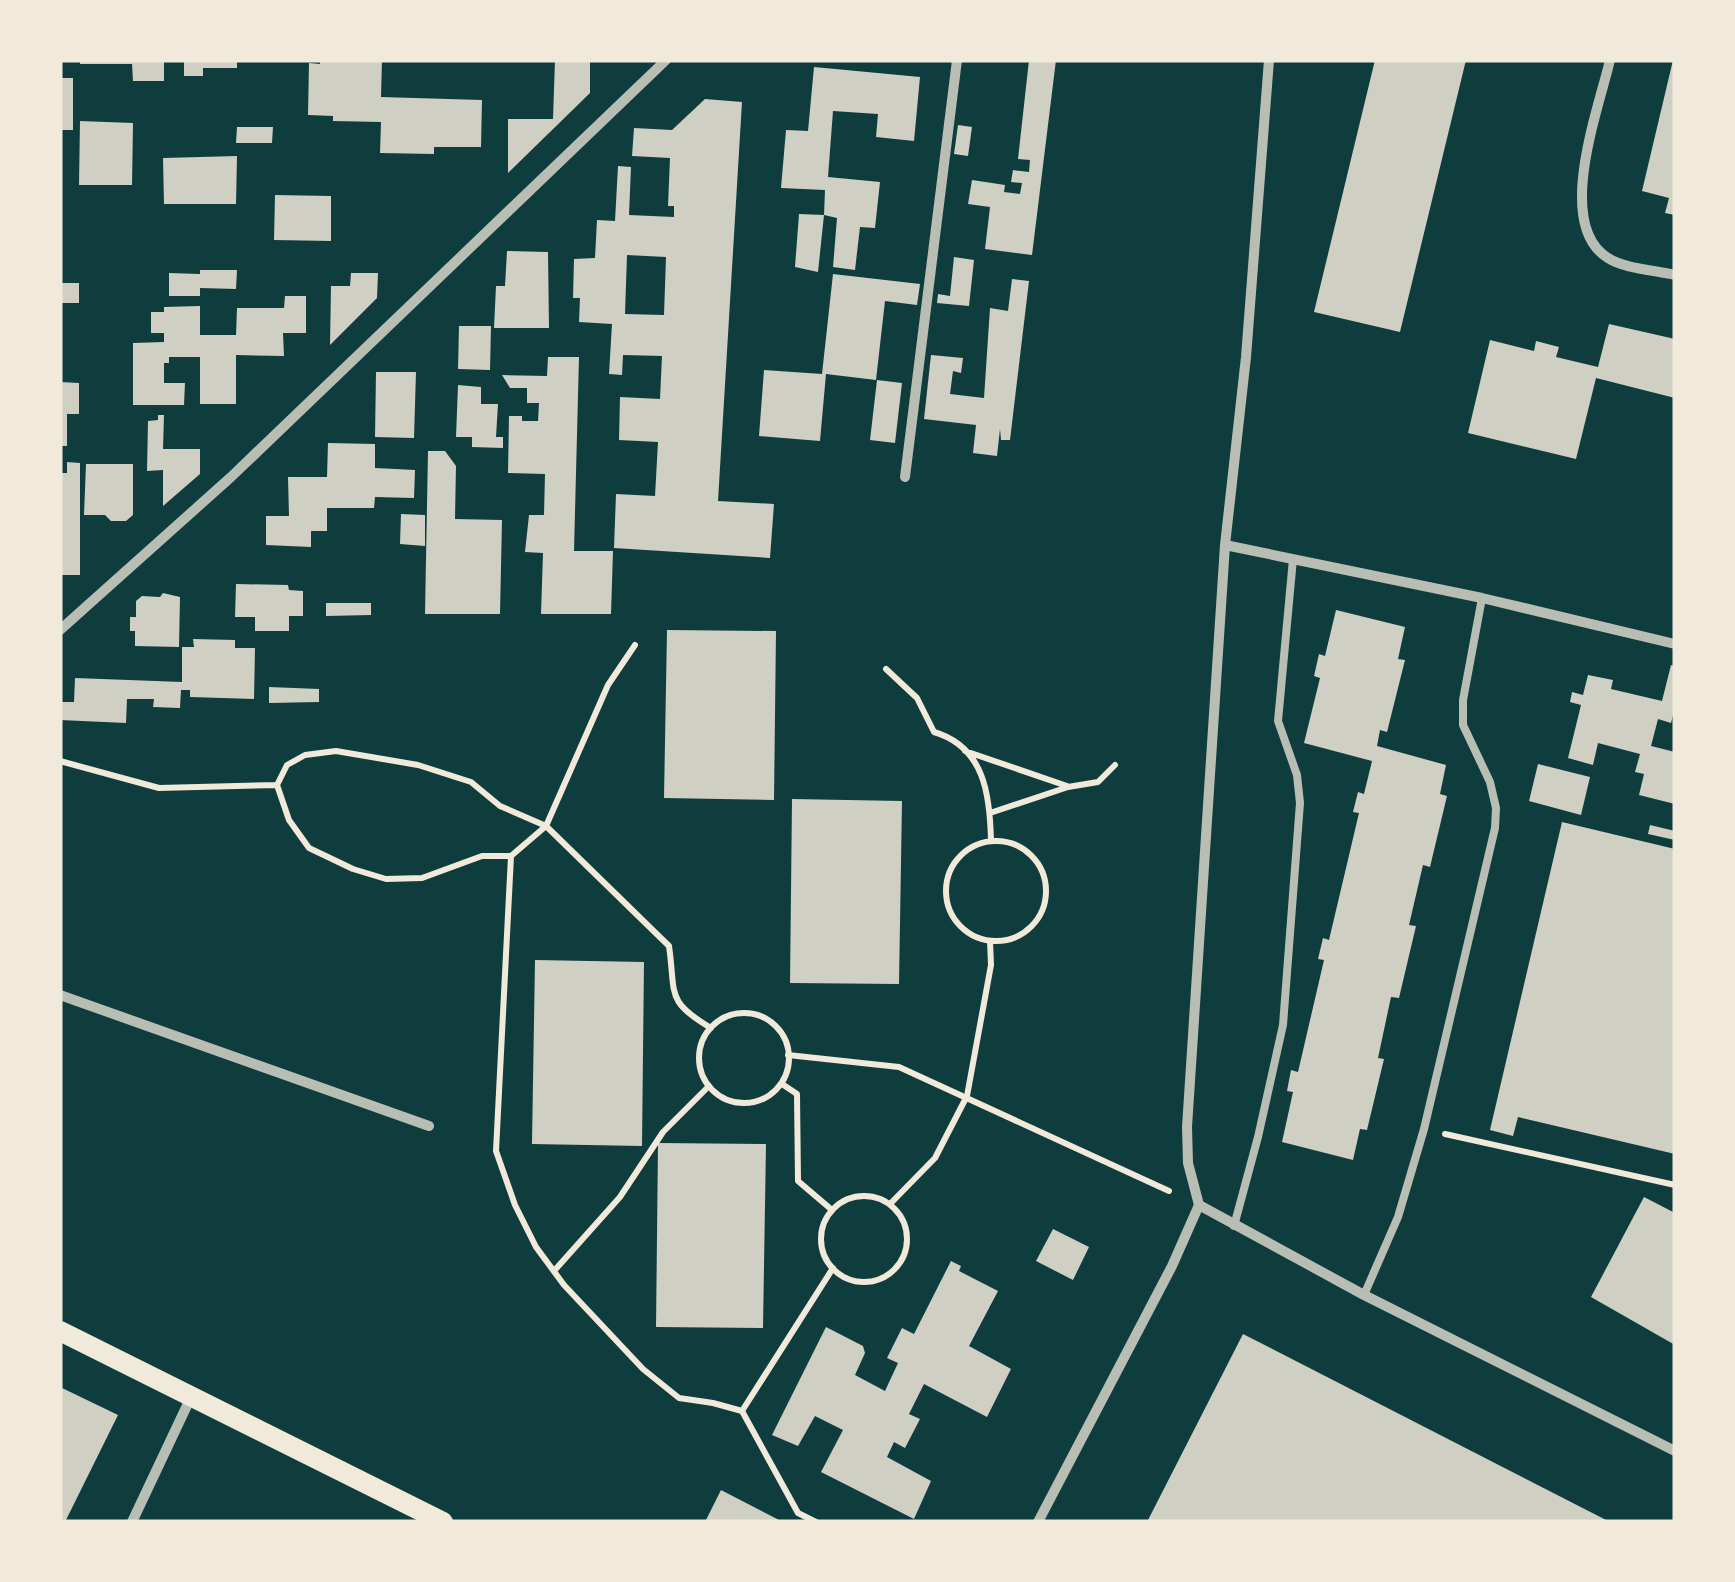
<svg xmlns="http://www.w3.org/2000/svg" width="1735" height="1582" font-family="'Varela Round',sans-serif">
<rect width="100%" height="100%" fill="#0f3d3e"/>
<!-- building -->
<path fill="#cfcfc3" fill-rule="evenodd" d="M80,60h84v21h-31l-1,-17h-52z
M184,60h53v8h-34v8h-19z
M320,60h62l-1,37 101,3 -1,47h-47v7l-54,-1 1,-31 -48,-1v-5l-25,-1 1,-52 11,1z
M555,60h35v33l-82,80v-54h45z
M1029,60h27l-24,195 -47,-6 5,-42 -22,-3 4,-24 33,5 -1,7 16,2 2,-11 -11,-1 2,-12 16,2 1,-12 -12,-1z
M1375,60h91l-66,272 -86,-20z
M1673,60h2v155l-10,-2 4,-15 -27,-7z
M814,67l106,10 -6,64 -38,-4 2,-23 -45,-3 -5,66 52,5 -5,46 -15,-1 -5,43 -22,-3 4,-49 -13,-3 1,-25 -44,-2 5,-58 22,1z
M60,78h13v52h-13z
M705,99l37,3 -24,399 56,3 -4,54 -156,-10 2,-54 39,2 3,-54 -39,-2 1,-43 40,2 2,-43 -39,-1 -1,20 -13,-1 3,-50 -33,-2 1,-24h-7l1,-39 21,-1 2,-38 18,1 3,-55 13,1 -2,48 45,2v-11h-6l2,-48 -38,-2 2,-28 38,2zM627,255l39,2 -2,58 -39,-1z
M80,121l53,2 -1,62h-53z
M958,125l14,2 -4,29 -14,-2z
M237,127h36l-1,16h-36z
M237,156l-1,48h-72l-1,-46z
M275,195l56,1v45l-57,-1z
M799,214l25,1 -6,57 -23,-5z
M507,251l41,1 1,76h-55l2,-42h9z
M954,257l20,3 -5,46 -32,-3 1,-9 12,2z
M200,270h37l-1,19 -36,-1v8h-31v-23l31,1z
M351,273h27l-1,25 -47,47 1,-59h19z
M833,274l87,10 -3,21 -32,-4 -9,79 -50,-6 -6,67 -61,-5 5,-66 58,4z
M1012,279l17,2 -19,159h-9l-1,-11 -3,27 -24,-3 3,-28 -52,-6 7,-64 32,3 -2,15 -8,-2 -3,23 34,4 6,-90 18,3z
M60,283h19v20h-19z
M285,296h21v37h-23l1,23 -48,-1v49h-36v-47h-31v6h-5v20h21l-1,22h-51v-62l31,-1v-9h-13v-21h13v-5l36,-1v29h36l1,-27h47z
M1609,324l66,15v59l-79,-20 -20,81 -108,-26 22,-93 44,11 2,-10 23,6 -3,10 42,10z
M459,326h32l-1,44 -32,-1z
M548,357h31l-5,194h39l-2,63h-70l2,-61 -18,-1 4,-37h15l1,-41 -37,-1 1,-57h13v5h16l1,-18h-12v-15h-17l-8,-13 45,1z
M376,372h40l-2,66 -39,-1z
M877,380l25,3 -7,60 -25,-3z
M60,382l19,1v31h-12v32h-7z
M458,385l23,2v17h17l-2,33h7v11l-31,-1v-10h-16z
M158,415h6l-1,34h37v25l-37,32v-36l-16,1 1,-50 10,-1z
M328,443l47,1v24l40,2 -1,28 -39,-1 -1,11h-47v23h-16v16l-45,-2v-29h23l-1,-39h39z
M428,451h17l11,15 -1,53 47,1 -2,94h-75z
M67,462l13,1v112h-20v-102h7z
M86,464h47v51l-7,6h-15l-6,-6h-21z
M401,514l24,1v31l-25,-2z
M236,584l52,1 1,5 14,1v25h-14v15h-34v-14h-20z
M163,593l17,4 -1,50 -44,-1v-15h-5v-14h6v-16l6,-5 18,1z
M326,603h45v12l-45,1z
M1336,610l69,17 -7,32 7,1 -18,72 -7,-2 -3,16 69,19 -6,29 7,2 -17,71 -7,-2 -14,60 7,1 -17,72 -8,-1 -13,61 6,1 -17,71 -7,-1 -7,31 -71,-18 11,-50 -6,-1 4,-21 7,2 26,-112 -6,-1 5,-21 6,2 30,-127 -6,-1 5,-20 6,2 8,-33 -68,-18 16,-65 -6,-2 5,-22 6,2z
M667,630l109,1 -2,169 -110,-2z
M193,639l42,1v8h20l-1,51 -64,-2v-7h-9l-1,18 -27,-1 1,-8h-27l-1,24 -66,-3v-18h14l1,-24 107,4v-35h12z
M1671,665l4,1v41l-4,16 -13,-4 -7,27 24,6v52l-36,-9 5,-21 -9,-2 5,-18 -42,-11 -5,22 -25,-7 13,-53 -11,-3 2,-10 11,3 5,-20 25,5 -2,9 51,12z
M269,687l50,2v13l-50,1z
M1538,764l52,13 -9,38 -52,-14z
M792,799l110,2 -3,183 -109,-1z
M1562,822l113,27v305l-157,-37 -5,19 -23,-6z
M1650,825l25,6v9l-27,-6z
M535,960l109,2 -2,184 -110,-2z
M658,1143l108,1 -3,184 -107,-1z
M1644,1197l31,16v132l-84,-48z
M1053,1229l36,18 -16,33 -37,-19z
M951,1261l10,5 -2,5 39,20 -29,55 42,23 -24,48 -63,-33 -15,30 11,5 -15,29 -11,-6 -7,15 44,24 -17,38 -93,-47 22,-42 -28,-14 -17,30 -26,-11 54,-108 37,19 2,7 -10,22 30,16 13,-28 -11,-5 15,-30 12,6z
M1243,1334l367,188h-463z
M60,1387l58,28 -53,107h-5z
M721,1490l62,32h-78z"/>
<g fill="none" stroke-linecap="round" stroke-linejoin="round">
<!-- path -->
<path stroke="#f1e9da" stroke-width="6" d="M635,645l-27,40 -62,141 -35,30 -15,295 19,54 21,42 28,38 79,84 36,29 34,5 29,8
M886,669l31,29 17,34c51,15 56,64 57,109
M965,751l102,35
M60,761l99,27 118,-3
M990,813l78,-26 30,-5 17,-17
M946 891a50 50 0 1 1 100 0a50 50 0 1 1-100 0Z
M511,856h-29l-60,22 -36,1 -33,-10 -44,-21 -20,-28 -12,-35 10,-20 18,-10 31,-4 82,14 53,17 29,24 46,20 123,120c7,48 -4,55 42,82
M699 1058a45 45 0 1 1 90 0a45 45 0 1 1-90 0Z
M788,1055l111,12 270,124
M782,1084l15,10 1,87 34,29
M1445,1134l230,51
M821 1239a43 43 0 1 1 86 0a43 43 0 1 1-86 0Z
M890,1204l45,-46 32,-62 24,-131 -1,-24
M554,1271l66,-74 43,-65 45,-45
M816,1522l-18,-9 -56,-102 91,-143"/>
<!-- service -->
<path stroke="#b8beb3" stroke-width="8" d="M1234,1226l24,-89 25,-112 17,-222 -3,-28 -19,-54 15,-162
M1364,1295l34,-78 26,-88 71,-301 1,-20 -6,-26 -27,-57v-25l19,-102"/>
<!-- minor -->
<path stroke="#b8beb3" stroke-width="10" d="M1610,60c-11,48 -56,165 -2,198 17,11 47,12 67,17
M905,477l52,-417
M1225,545l257,53 193,46
M60,630l171,-153 435,-417
M60,995l369,131
M1199,1205l165,90 311,156
M132,1522l59,-125
M1038,1522l134,-256 27,-61 -11,-42 -1,-36 38,-582 21,-188 23,-297"/>
<!-- secondary -->
<path stroke="#f1e9da" stroke-width="20" d="M60,1331l383,191"/>
</g>
<!-- border -->
<rect width="1735" height="1582" fill="none" stroke="#f1e9da" stroke-width="125"/>
</svg>
